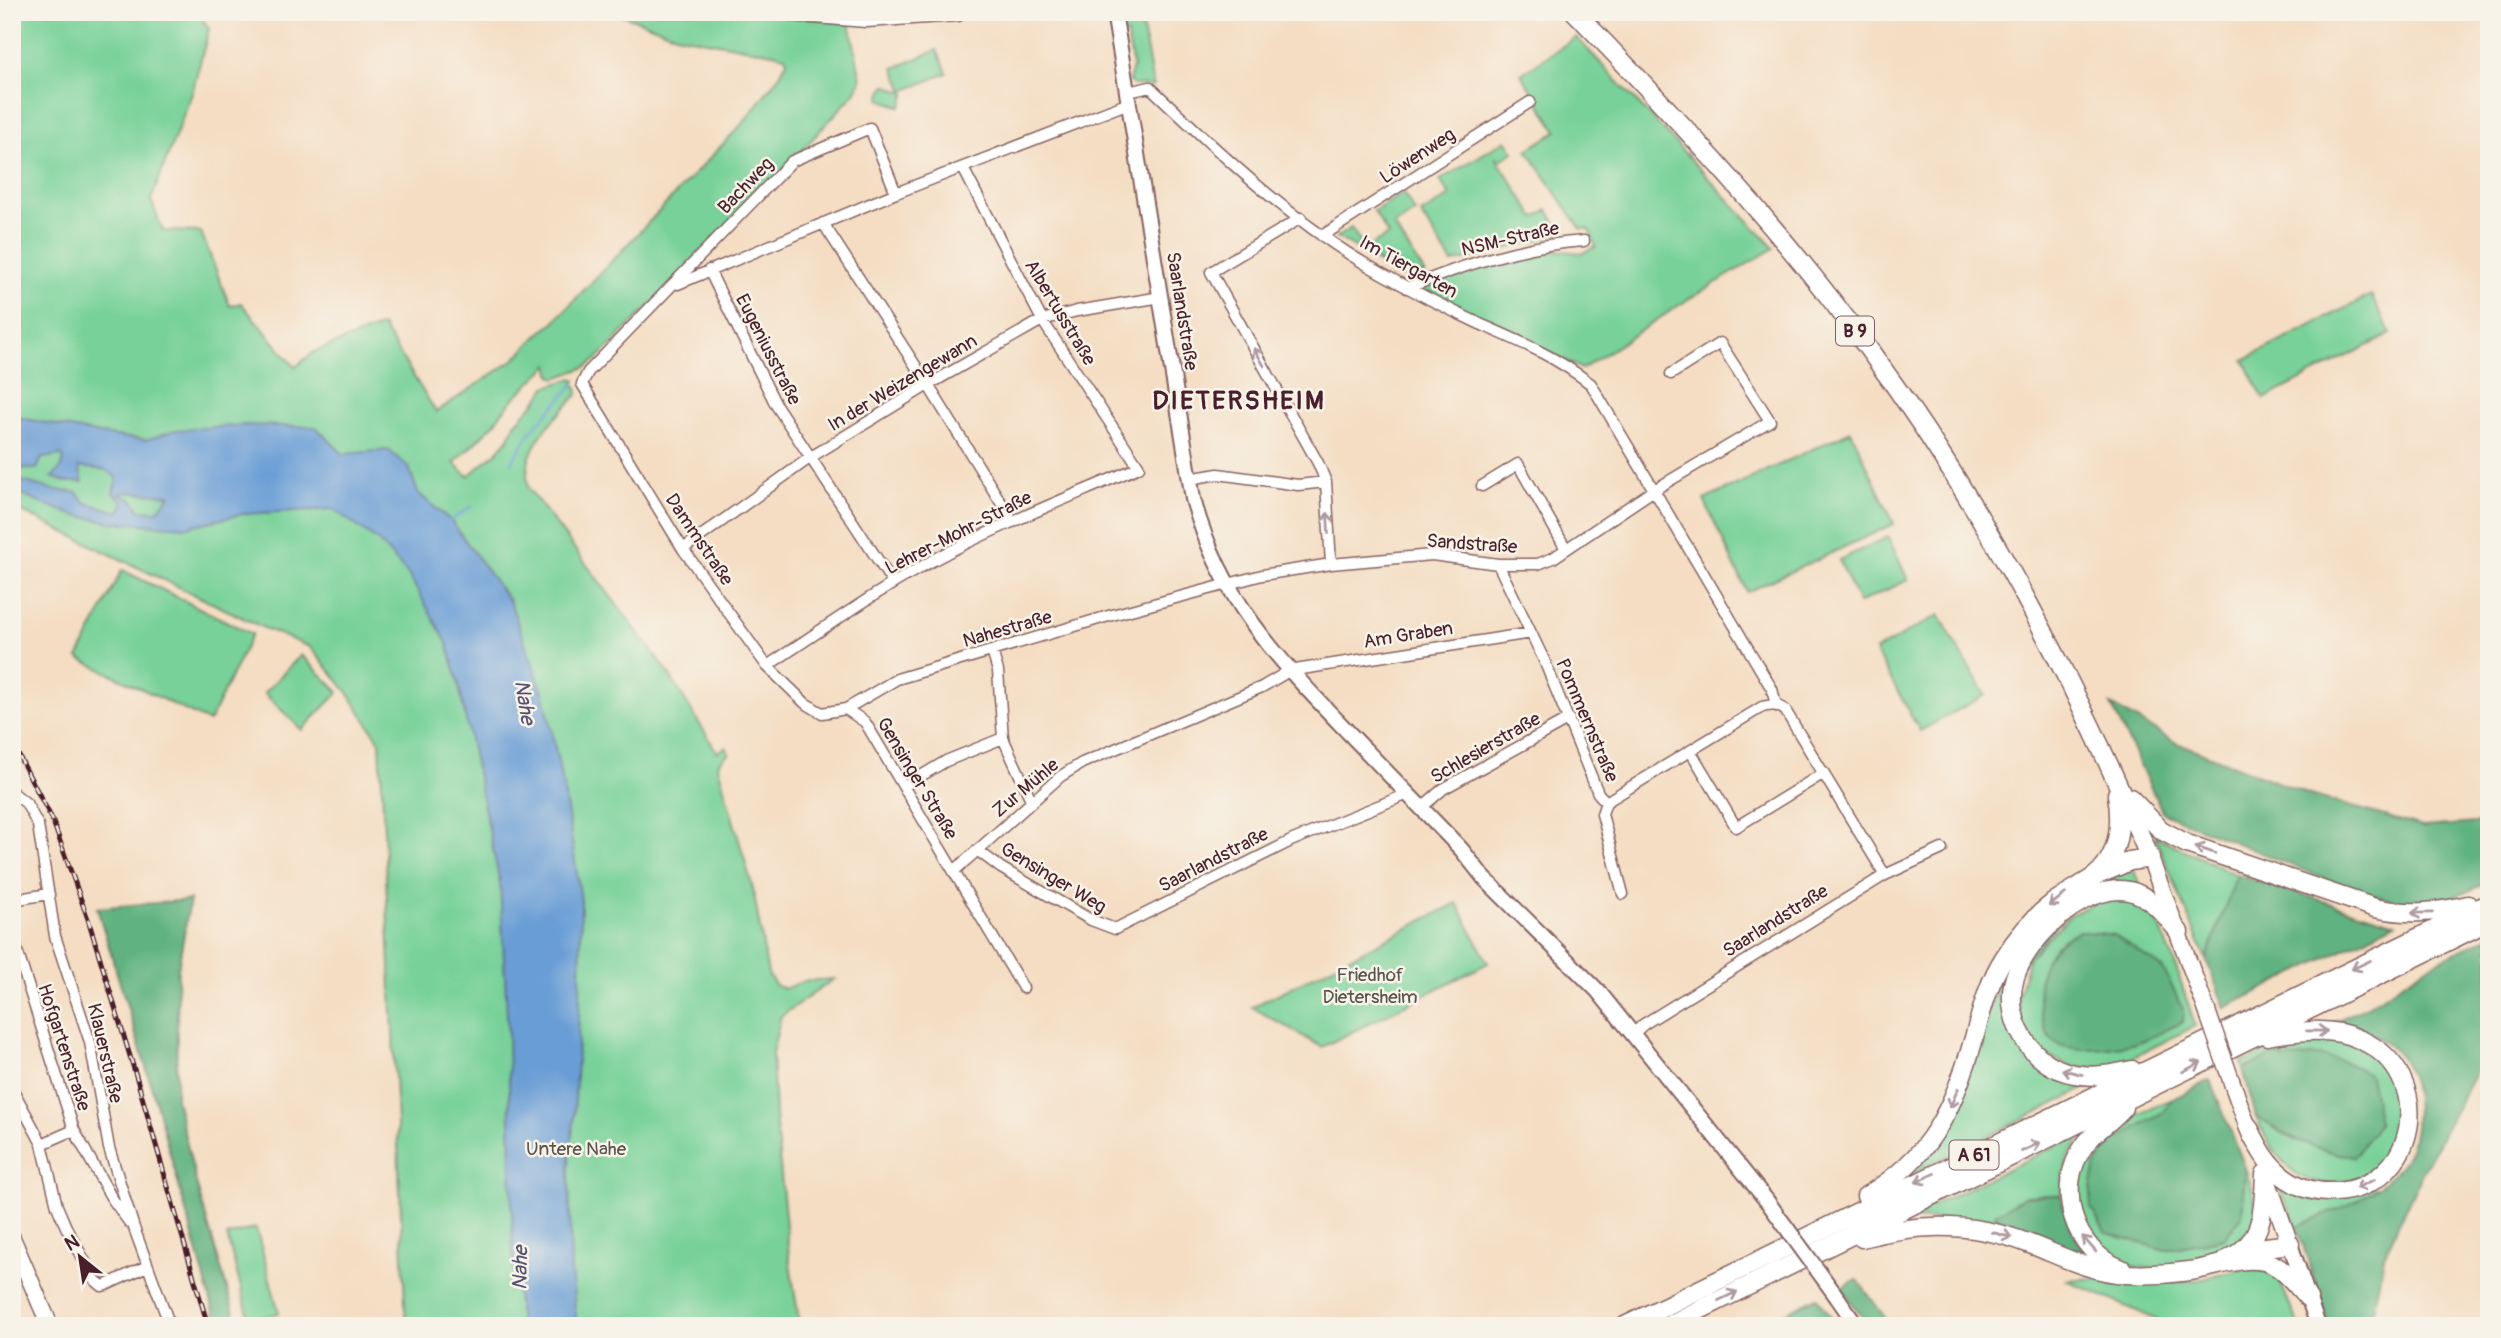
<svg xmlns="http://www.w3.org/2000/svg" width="2501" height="1338" font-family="Pangolin,sans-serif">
<rect width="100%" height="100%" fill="#f7f3e8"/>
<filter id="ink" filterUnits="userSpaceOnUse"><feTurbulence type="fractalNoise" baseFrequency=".0143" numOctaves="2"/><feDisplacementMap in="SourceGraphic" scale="14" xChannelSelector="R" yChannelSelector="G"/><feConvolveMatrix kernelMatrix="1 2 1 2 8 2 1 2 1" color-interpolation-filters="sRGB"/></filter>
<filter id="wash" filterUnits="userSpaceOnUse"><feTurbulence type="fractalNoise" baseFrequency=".00686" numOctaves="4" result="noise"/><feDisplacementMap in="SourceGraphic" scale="28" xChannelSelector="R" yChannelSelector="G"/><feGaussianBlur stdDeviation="1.57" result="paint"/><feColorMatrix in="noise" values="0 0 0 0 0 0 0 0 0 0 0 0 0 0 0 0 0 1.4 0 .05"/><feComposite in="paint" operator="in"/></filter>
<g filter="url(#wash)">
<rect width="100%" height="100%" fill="#f4ddc2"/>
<!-- green -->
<path fill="#77d198" stroke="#607862" stroke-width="2" d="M29,12h169l11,17 -17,64 -41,107 12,31 38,1 29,74 11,-3 54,64 19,-15 68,-26 54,86 79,-53 25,-26 10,-7 193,-203 38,-50 6,-12 -2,-5 -12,-3 -94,-17 -64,-24h137l98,11 11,57 -6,13 -63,68 -196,199 -10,7 -30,11 -4,-2 -3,-11 -33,31 -14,16 -7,11 -41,40 14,13 28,-23 13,-15 6,-14 24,-26 7,-11 27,-9 3,2 -2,4 3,4 1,6c-24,25 -60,56 -49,95l136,179 52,84 9,-5 3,6 -10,9 -1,5 35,122 15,85 7,11 9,4 20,-8 30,-2 -53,37 -9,37 3,61 14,143 11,69h-394l-26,-584 -33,-51 -37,-44 -46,-19 -252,-121v-484z
M1117,12h23l13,74 -20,-1 -4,-4 4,-14 -6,-32 -7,-1z
M1576,37l198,211 -90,54 -102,67 -55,-28 -113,-52 133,-40 35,4 14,-6 -7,-18h-8l-54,-79 30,-19 -36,-57z
M937,50l10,23 -43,18 -10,-23z
M885,85l21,8 -5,14 -21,-8z
M1506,140l8,12 -15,9 -4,-5 40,62 13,-8 14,24 -110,29 -31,-49 29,-18 -10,-16z
M1403,193l12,19 -21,14 31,48 -24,2 -64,-39 14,-9 14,21 23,-14 -14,-24z
M2371,295l20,39 -127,65 -20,-39z
M1851,431l43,93 -147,68 -43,-92z
M1888,537l20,43 -49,23 -20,-43z
M122,570l130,64 -43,88 -131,-64z
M1939,615l46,80 -65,36 -45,-80z
M301,655l38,37 -37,38 -38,-37z
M2155,836l82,39 -31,84z
M2133,868l7,18 -59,9 -73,86 24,76 68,24 -197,97 44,-53 34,-100 32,-74 83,-69z
M2105,898c15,0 30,0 42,10 17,14 40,94 48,118l-81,41 -40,1 -34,-16 -17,-26 -6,-26 12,-43 41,-42z
M1457,903l31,60 -166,84 -70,-40z
M2327,1039c8,1 19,2 26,5 37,15 60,58 45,96 -6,15 -23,30 -37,36 -54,24 -85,-12 -105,-59l40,24 18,-85 -29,4 -10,-5 -32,14 -2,-6c29,-13 54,-22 86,-24z
M2173,1099l-10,13 -51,30 130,74 3,-49c7,22 17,44 4,66 -15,28 -96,43 -123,31 -48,-22 -64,-86 -27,-124 19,-21 48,-30 74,-41z
M2085,1132l-18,28 -6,35 -36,1 -30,19 5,6 -97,-2z
M2270,1171l23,16h86l-30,19 -52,20z
M256,1228l23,85 -29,8 -23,-85z
M2247,1268l29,5 23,53h-128l-105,-46 32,-2 55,5 46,-3z"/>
<!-- forest -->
<path fill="#61b380" stroke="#566956" stroke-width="2" d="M2111,705l64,37 135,53 113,32 66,-5v60l-50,22 -46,-3 -61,-19 -169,-69z
M2237,875l159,48 -171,85 -19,-49z
M190,900l-12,68 -2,131 23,95 39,132h-20l-71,-255 -50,-163z
M2079,931l36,4 48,34 21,41 -1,12c-13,6 -26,13 -39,18 -20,8 -73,15 -91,1 -7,-6 -8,-16 -11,-25 -9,-36 0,-69 37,-85z
M2489,936v111l-69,130 -36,79 -14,70h-41l-32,-100c38,-15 78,-28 104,-61 22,-27 19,-90 -6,-115 -17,-17 -41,-21 -63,-27l37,-18 59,-39z
M2275,1055c16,8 22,1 38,1 20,0 41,8 57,20l9,47 -25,34c-40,-7 -63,-19 -98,-40l-13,-48z
M2210,1080l35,87 -3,49 -17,22 -60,12 -59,-17 -15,-25v-20l5,-23 16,-23 51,-30 10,-13z
M2061,1195c4,25 13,41 27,62l-88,-36 -5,-7 31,-18z
M1857,1279l34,47h-22l-28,-38z
M1817,1297l21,29h-78z"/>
<!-- water -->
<path fill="#699dd5" stroke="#5a5e80" stroke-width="2" fill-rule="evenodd" d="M12,416l88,18 46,6 29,-10 70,-5 71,2 27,27 45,-4 21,17 9,26 33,28 59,81 34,93 20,95 17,110 -1,98 -6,120 -5,50 2,102 6,56h-57l-7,-70 -5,-221 -8,-152 -43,-206 -10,-34 -39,-69 -29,-32 -46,-33 -90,5 -56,13 -76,-5 -38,-7 -40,-15 -21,-11v-11l42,12 22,2 10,11 33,9 5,-10 -11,-9 4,-15 -11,-8 -27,-3 4,15h-18l-13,-5 9,-9 3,-9 -3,-4 -19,3 -5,11h-13l-12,-12zM125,492l45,3 -13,16 -17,-1 -6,-9 -14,-7z"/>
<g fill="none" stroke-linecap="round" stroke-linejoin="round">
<!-- stream -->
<path stroke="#699dd5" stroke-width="2.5" d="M511,463l21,-33 42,-46
M449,522l23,-16"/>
</g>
</g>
<g filter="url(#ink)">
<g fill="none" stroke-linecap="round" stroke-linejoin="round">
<!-- street casing -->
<g stroke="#866260" stroke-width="13">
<path id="street" d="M1128,92l22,-5c70,67 146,139 231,186 32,18 65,35 99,51 41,18 75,32 111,60l181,305 4,16
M896,193l-26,-65 -78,33 -204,211 -6,12 101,165 84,117 38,37 17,10 24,-4 51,-30 215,-64 150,-40 69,-11 101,-9 66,9h40l15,-6 101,-68 116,-69 -50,-78 -49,31
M1301,218l-90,54 107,191 8,19 5,82
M823,223l105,162 85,137
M1322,236l208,-134
M709,270l67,135 117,178
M678,284l218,-91 233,-90
M1407,288c57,-23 115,-43 177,-47
M1189,479l29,-5 80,11 28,-3
M1482,486l36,-22 48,85
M683,549l128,-92 117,-72 114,-65 35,-9 84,-14
M1498,564l46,96 54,133 8,9 -4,12 21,80
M992,651l6,20 5,67 29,64
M767,666c58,-38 115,-79 176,-111 63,-33 130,-59 196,-88l-97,-147 -79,-152
M846,709l19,13 158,266
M1691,752l45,75 88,-54
M904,786l42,-25 57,-23
M12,792l14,11 12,22 17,111 35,106 19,106 25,80 36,98
M1606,802l156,-95c10,-2 14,-3 23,3l100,165
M1421,808l22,-19 126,-70
M977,850l24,18 90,52 24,9 178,-89 115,-46
M954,871l107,-95 21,-13 180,-76 27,-16 242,-38
M12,900l37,-6
M12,935l62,195 37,67 18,25
M1633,1034l11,-10 241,-149 57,-26
M13,1090l29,54 15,62 9,21 29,53 7,6 4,-1 41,-19
M42,1144l32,-14"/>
</g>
<!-- secondary casing -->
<g stroke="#866260" stroke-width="18">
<path id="secondary" d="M1114,12l79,487c27,101 86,161 156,234 37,38 74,77 112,116l23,29 114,113 169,210
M2290,1244l28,82
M1837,1297l20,29"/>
</g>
<!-- primary casing -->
<g stroke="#866260" stroke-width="19">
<path id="primary" d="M2150,858l57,153
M2231,1080l20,56
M2266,1177l24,67
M12,1238l38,88"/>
</g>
<!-- highway casing -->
<g stroke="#866260" stroke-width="21">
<path id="highway" d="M792,12l74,6 91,-6
M1575,12c104,108 206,217 295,339 115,157 204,328 280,507l-20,3 -35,15
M2130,798l31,32 26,14 188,64c33,7 61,5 93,-3
M2132,1070c-19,4 -38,8 -58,4 -43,-8 -72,-55 -59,-97 12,-40 76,-101 121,-84 19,8 31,24 43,39
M2248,1126c8,16 16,33 29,45 16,15 37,22 58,21 85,-5 102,-118 26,-152 -29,-14 -63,-9 -94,-4
M1866,1196c65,-38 88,-88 108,-158 8,-28 14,-55 30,-80 13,-21 29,-40 49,-55 13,-10 28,-17 41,-26 26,-20 28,-52 23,-83
M1862,1238c57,-16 113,-16 168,6 31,12 61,28 96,30 21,1 43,0 64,-3 23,-3 50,-15 74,-10 18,4 32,24 44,37
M2239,1255l27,-8 24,-3
M2225,1261c39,-18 38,-49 40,-87
M2122,1269c-49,-17 -68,-81 -38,-123 10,-15 27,-24 39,-38
M1625,1326l864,-423
M1667,1326l822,-405"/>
</g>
<!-- street -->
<use href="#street" stroke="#fff" stroke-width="10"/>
<!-- secondary -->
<use href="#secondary" stroke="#fff" stroke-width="14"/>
<!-- primary -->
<use href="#primary" stroke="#fff" stroke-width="16"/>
<!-- highway -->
<use href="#highway" stroke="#fff" stroke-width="18"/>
<!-- rail casing -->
<g stroke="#4a1f2b" stroke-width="5">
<path id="rail" d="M12,743l40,76 36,100 49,160 71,247"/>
</g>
<!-- rail -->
<use href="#rail" stroke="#f7f3e8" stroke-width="2.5" stroke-dasharray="8" stroke-linecap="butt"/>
<!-- secondary-bridge casing -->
<g stroke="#866260" stroke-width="18" stroke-linecap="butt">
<path id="secondary-bridge" d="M1767,1201l70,96"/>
</g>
<!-- primary-bridge casing -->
<g stroke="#866260" stroke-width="19" stroke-linecap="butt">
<path id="primary-bridge" d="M2207,1011l24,69"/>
</g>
<!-- secondary-bridge -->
<use href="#secondary-bridge" stroke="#fff" stroke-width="14"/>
<!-- primary-bridge -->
<use href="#primary-bridge" stroke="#fff" stroke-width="16"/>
</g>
<!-- one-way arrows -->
<defs><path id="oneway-shaft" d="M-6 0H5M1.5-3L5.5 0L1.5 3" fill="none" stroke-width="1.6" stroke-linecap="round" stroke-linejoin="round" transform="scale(1.75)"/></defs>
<g stroke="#ae9aa0">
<use href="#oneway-shaft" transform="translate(1259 357) rotate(-120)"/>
<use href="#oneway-shaft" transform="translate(1328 523) rotate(-93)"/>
<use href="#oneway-shaft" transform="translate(2205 850) rotate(-161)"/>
<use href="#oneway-shaft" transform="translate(2057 900) rotate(143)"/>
<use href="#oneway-shaft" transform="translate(2422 913) rotate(179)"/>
<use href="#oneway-shaft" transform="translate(2361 965) rotate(154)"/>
<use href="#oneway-shaft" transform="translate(2317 1031) rotate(1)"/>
<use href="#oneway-shaft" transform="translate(2192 1067) rotate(-27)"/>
<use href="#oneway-shaft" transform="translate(2072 1072) rotate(-166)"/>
<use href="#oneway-shaft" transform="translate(1954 1098) rotate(114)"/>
<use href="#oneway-shaft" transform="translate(2031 1147) rotate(-26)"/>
<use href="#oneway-shaft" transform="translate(1925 1178) rotate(154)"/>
<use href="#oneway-shaft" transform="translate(2365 1184) rotate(154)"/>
<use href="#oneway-shaft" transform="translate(2002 1235) rotate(16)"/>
<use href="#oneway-shaft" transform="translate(2089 1244) rotate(-131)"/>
<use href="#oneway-shaft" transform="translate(1728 1296) rotate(-26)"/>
</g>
</g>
<g text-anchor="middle" stroke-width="5" stroke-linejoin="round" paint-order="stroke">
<!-- shield labels -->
<g fill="#f7f3e8" stroke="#7e5f64" stroke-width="2">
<rect x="1836" y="316.5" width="38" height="29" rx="5"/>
<rect x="1949.5" y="1140.5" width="49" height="29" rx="5"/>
</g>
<g font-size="18" font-weight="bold" fill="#4a1f2b">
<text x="1855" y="337">B 9</text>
<text x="1974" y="1161">A 61</text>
</g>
<!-- street labels -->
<g font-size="19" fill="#4a1f2b" stroke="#f7f3e8">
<text transform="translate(1417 155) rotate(-33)" y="7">Löwenweg</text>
<text transform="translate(745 185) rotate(-46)" y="7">Bachweg</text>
<text transform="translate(1510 238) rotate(-13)" y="7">NSM-Straße</text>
<text transform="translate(1409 266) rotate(29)" y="7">Im Tiergarten</text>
<text transform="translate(1183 311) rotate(81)" y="7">Saarlandstraße</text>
<text transform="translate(1061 312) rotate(59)" y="7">Albertusstraße</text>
<text transform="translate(769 349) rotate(63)" y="7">Eugeniusstraße</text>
<text transform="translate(902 382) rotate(-31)" y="7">In der Weizengewann</text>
<text transform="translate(958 532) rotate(-27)" y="7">Lehrer-Mohr-Straße</text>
<text transform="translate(700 539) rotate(56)" y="7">Dammstraße</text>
<text transform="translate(1472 543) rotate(4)" y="7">Sandstraße</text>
<text transform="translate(1007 628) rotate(-16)" y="7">Nahestraße</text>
<text transform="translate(1408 634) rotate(-9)" y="7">Am Graben</text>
<text transform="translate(1588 720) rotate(67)" y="7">Pommernstraße</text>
<text transform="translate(1485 747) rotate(-30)" y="7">Schlesierstraße</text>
<text transform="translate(918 778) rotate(59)" y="7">Gensinger Straße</text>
<text transform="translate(1025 787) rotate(-40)" y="7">Zur Mühle</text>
<text transform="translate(1213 859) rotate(-27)" y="7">Saarlandstraße</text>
<text transform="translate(1054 877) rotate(31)" y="7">Gensinger Weg</text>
<text transform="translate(1775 920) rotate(-32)" y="7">Saarlandstraße</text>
<text transform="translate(65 1047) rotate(72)" y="7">Hofgartenstraße</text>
<text transform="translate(106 1053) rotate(77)" y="7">Klauerstraße</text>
</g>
<!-- park labels -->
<g font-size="19" fill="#58544c" stroke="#f7f3e8">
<text x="1370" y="981">Friedhof<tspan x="1370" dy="22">Dietersheim</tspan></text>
<text x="576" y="1155">Untere Nahe</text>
</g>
<!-- water labels -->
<g font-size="21" font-style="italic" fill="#56516f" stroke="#f7f3e8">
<text transform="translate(525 702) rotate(81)" y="7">Nahe</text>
<text transform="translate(520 1268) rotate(-89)" y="7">Nahe</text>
</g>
<!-- district labels -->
<g font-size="26" font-weight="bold" letter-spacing="2" fill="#4a1f2b" stroke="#f7f3e8">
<text x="1239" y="409">DIETERSHEIM</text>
</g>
</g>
<!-- margin -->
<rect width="2501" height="1338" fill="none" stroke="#f7f3e8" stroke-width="42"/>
<!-- north arrow -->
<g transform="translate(80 1257) rotate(330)" stroke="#f7f3e8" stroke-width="5" paint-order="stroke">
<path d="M0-5L12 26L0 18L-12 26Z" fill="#4a1f2b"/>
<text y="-10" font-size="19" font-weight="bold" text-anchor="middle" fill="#4a1f2b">N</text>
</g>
</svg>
